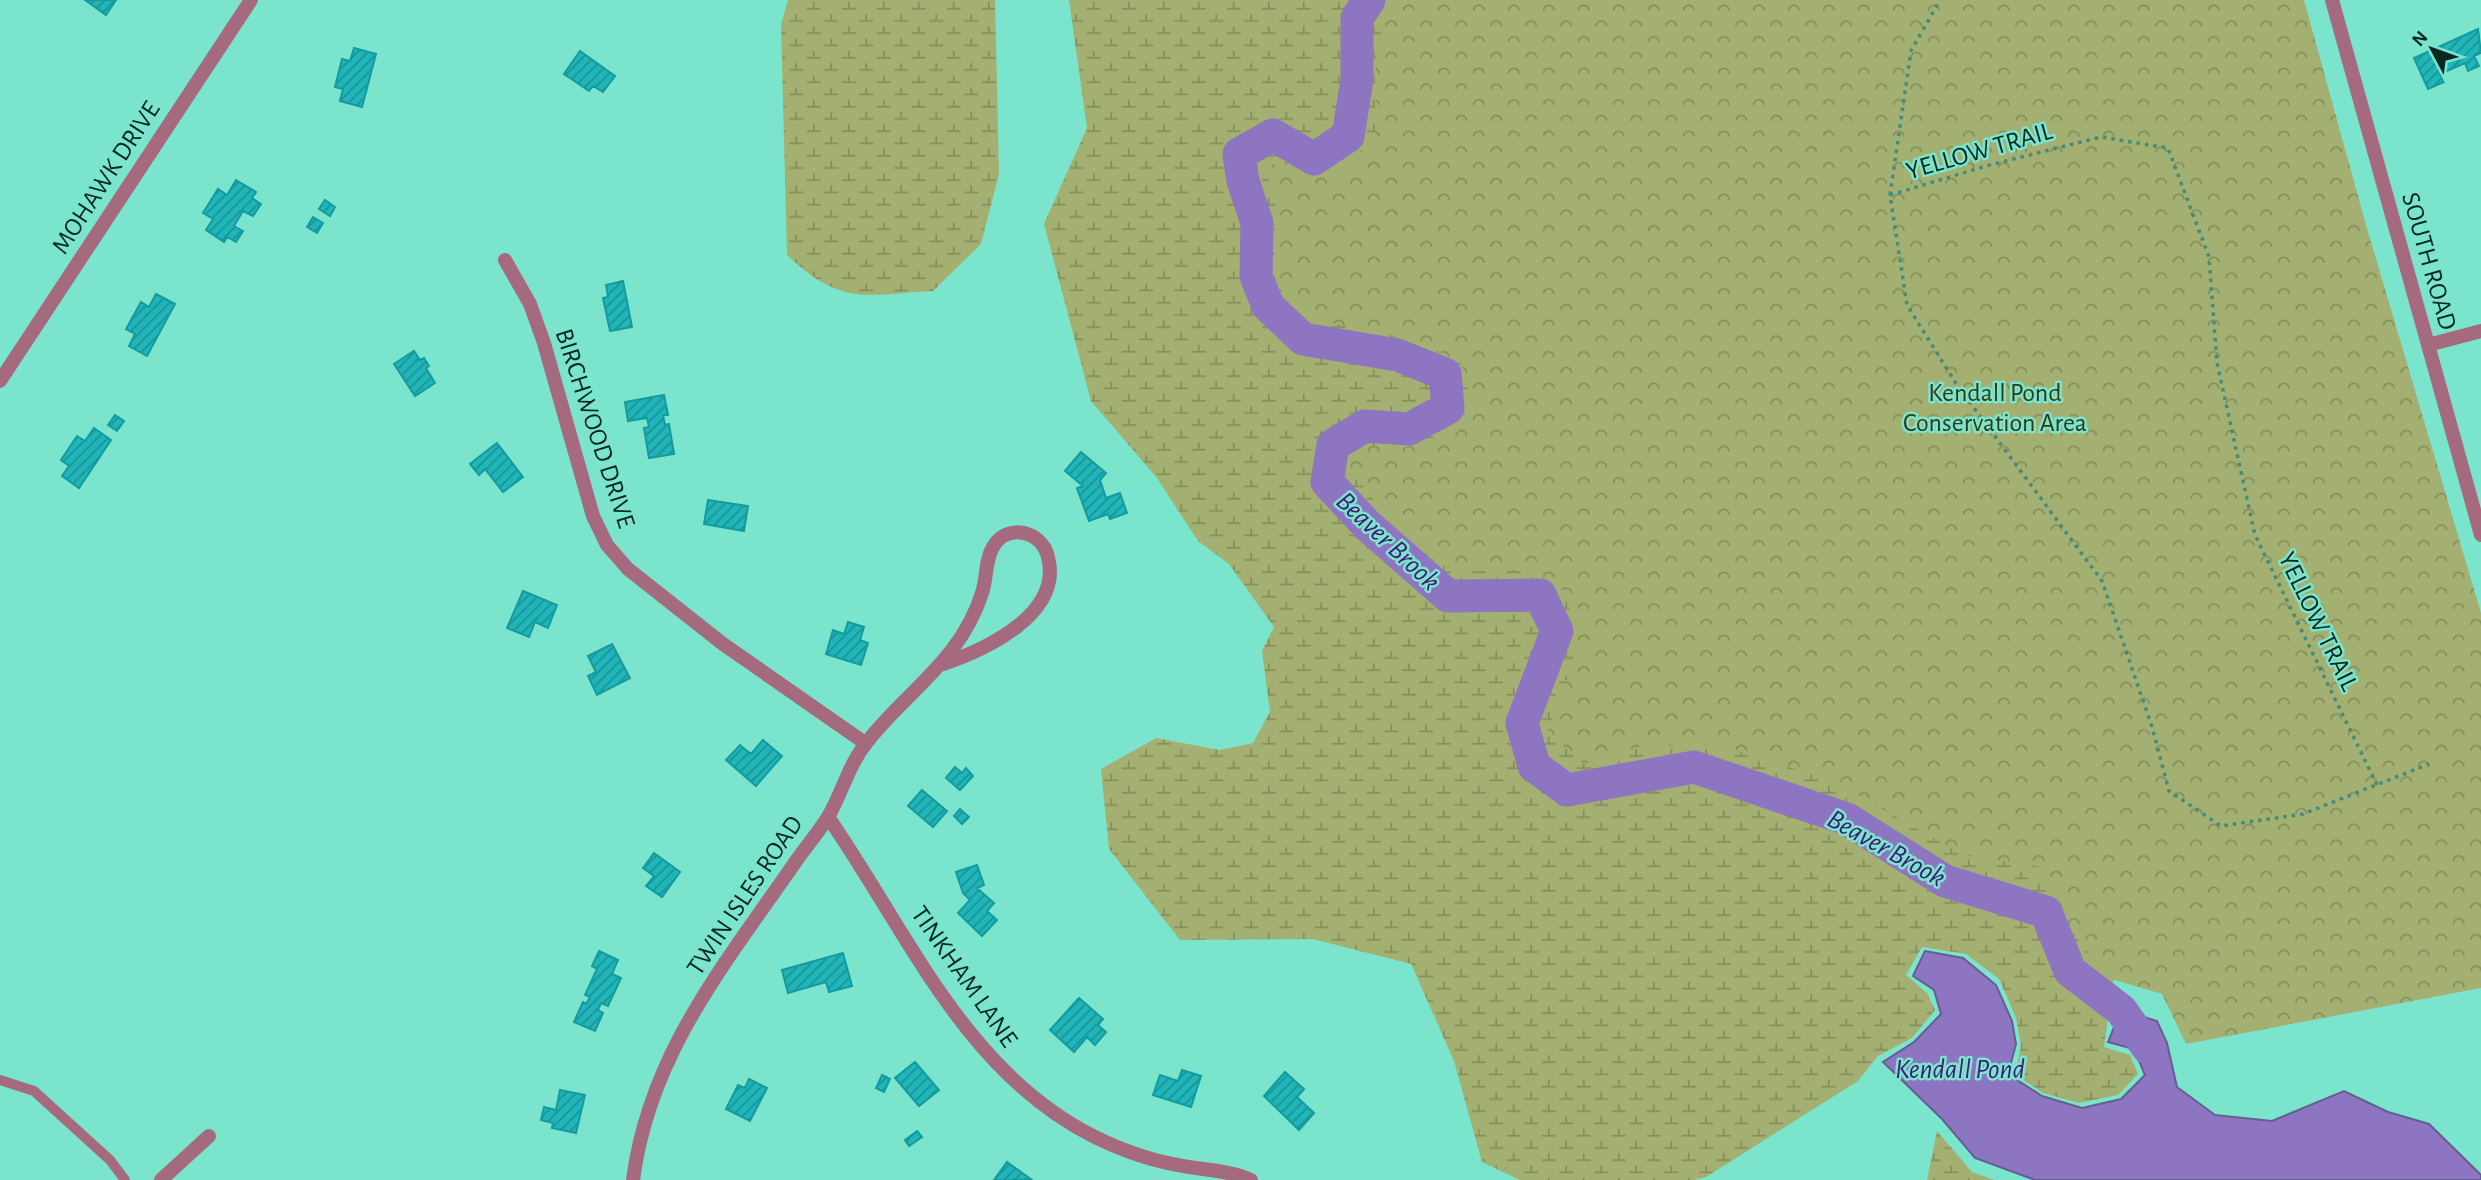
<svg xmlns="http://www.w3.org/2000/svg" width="2481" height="1180" font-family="'Alegreya Sans',sans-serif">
<defs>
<pattern id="wetland-marsh" width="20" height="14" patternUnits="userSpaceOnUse" patternTransform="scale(1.75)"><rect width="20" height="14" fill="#a4b071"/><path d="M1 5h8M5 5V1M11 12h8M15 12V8" fill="none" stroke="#848f5c"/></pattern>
<pattern id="park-crowns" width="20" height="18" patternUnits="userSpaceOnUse" patternTransform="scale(1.75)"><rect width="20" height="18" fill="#a4b071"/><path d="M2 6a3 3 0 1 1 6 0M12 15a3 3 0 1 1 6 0" fill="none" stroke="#848f5c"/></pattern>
<pattern id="building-hatch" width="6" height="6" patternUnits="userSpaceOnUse" patternTransform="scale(1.75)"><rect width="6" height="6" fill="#20b5b9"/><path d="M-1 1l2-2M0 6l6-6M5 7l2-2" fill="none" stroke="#1a9396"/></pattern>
</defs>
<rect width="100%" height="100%" fill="#7be4cd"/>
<!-- wetland -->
<path fill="url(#wetland-marsh)" d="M788,0h207l4,174 -18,70 -48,47c-69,4 -92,15 -146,-36l-6,-230z
M1069,0h825l228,923 -18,124 26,8 8,19 -20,21 -39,8 -36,-10 -28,-19 6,-28 -5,-28 -17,-39 -33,-25 -44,-7 -16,28 21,18 8,17 -23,28 -34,18 -20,25 -152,96 -12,3h-174l-38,-18 -28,-101 -43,-97 -98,-25 -133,1 -71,-91 -8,-80 55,-31 64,12 33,-7 17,-31 -8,-61 12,-24 -45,-63 -31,-23 -41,-63 -66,-77 -47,-177 43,-96z
M1937,1131l35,41 23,8h-68z"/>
<!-- park -->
<path fill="url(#park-crowns)" d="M1398,0h906l62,225 115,388v375l-295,56 -24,-50 -54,-16 -43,-56 -23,-55 -79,-12 -130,-74 -113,-36 -79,1 -57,18 -37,-32 30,-80 -10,-59 -38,-24 -55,2 -33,-6 -66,-63 -28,-41 13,-15 49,1 49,-15 12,-33 -9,-36 -37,-19 -110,-25 -31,-22 -8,-41v-61l-11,-26 14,-8 34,15 38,-10 25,-34 1,-72 9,-46z"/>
<!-- water -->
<path fill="#8d75c1" stroke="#645e91" stroke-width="2" d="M1925,951l38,7 33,27 16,36 4,23 -8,30 34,22 40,12 39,-9 24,-24 -11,-26 -26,-7 13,-32 36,11 10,22 10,44 38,28 57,6 72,-30 44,21 41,12 52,51v5h-446l-60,-22 -33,-39 -59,-57 31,-20 27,-28 -7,-24 -21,-14z"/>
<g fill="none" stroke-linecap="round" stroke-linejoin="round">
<!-- river -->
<path stroke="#8d75c1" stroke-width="33" d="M1369,0l-12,18v62l-9,56 -34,23 -41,-24 -34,19 4,27 14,42 -1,53 12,30 35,33 94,16 48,19 3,34 -39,21 -44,-3 -32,19 -6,37 40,43 81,71 92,-1 17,36 -35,92 12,43 33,24 127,-23 153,52 98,62 101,31 24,59 51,39 27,38"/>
</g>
<!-- building -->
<path fill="url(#building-hatch)" stroke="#139b9f" stroke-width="2" d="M85,0h31l-10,15z
M2478,29l3,24 -7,3 5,10 -11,5 -3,-8 -25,11 4,8 -16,7 -14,-31z
M354,48l22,6 -14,53 -22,-6 3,-12 -8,-2 7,-28 8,2z
M580,51l35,25 -12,16 -10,-6 -4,5 -25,-17z
M236,180l20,12 -4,6 9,6 -8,12 -10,-5 -9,15 9,5 -7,11 -9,-5 -3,5 -18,-12 7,-11 -10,-6 15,-24 9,6z
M325,200l10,7 -5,9 -11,-7z
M313,217l10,6 -6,10 -10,-6z
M623,281l9,46 -22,4 -7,-33 5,-1 -2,-12z
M156,294l19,10 -28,52 -18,-10 6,-12 -9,-5 15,-27 8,5z
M414,351l6,9 4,-2 5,8 -3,2 9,15 -20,13 -21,-32z
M664,395l4,20h-5l2,10 4,-1 5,30 -25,4 -5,-30 5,-1 -2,-9 -19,3 -3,-19z
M115,415l9,6 -7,10 -9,-6z
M94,428l17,12 -32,48 -17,-12 7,-10 -8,-6 16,-24 8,5z
M497,443l26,34 -20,15 -18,-23 -6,6 -9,-11z
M1081,452l25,21 -6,7 6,18 14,-5 7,20 -17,6 -2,-5 -19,7 -12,-33 6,-2 -18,-15z
M708,500l40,6 -4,25 -40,-7z
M523,591l34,14 -9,23 -13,-6 -6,15 -22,-9z
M848,622l16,5 -4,13 8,3 -7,22 -35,-11 7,-24 11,4z
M612,644l18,34 -33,17 -9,-19 8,-4 -8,-16z
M763,740l19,16 -26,30 -30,-26 14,-15 11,9z
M955,767l7,6 4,-5 7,8 -13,14 -14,-12z
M922,790l25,21 -14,16 -25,-21z
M960,809l9,8 -7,7 -8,-8z
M654,853l26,19 -18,25 -16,-11 8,-10 -11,-8z
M977,865l7,20 -7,3 17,15 -7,8 10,9 -15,16 -24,-23 12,-13 -7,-7 -7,-21z
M599,951l19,9 -6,14 9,4 -13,28 -7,-3 -3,7 5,3 -8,18 -21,-9 9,-20 3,2 4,-7 -5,-2 12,-26 -5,-3z
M843,953l9,33 -23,6 -3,-10 -38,11 -6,-23z
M1079,998l24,21 -5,6 8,7 -11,13 -8,-8 -13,15 -24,-22z
M915,1062l24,28 -20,16 -24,-28z
M1182,1070l19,6 -10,31 -38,-12 7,-20 18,6z
M1285,1072l19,17 -7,8 17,16 -15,17 -35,-34z
M882,1075l8,4 -6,13 -8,-4z
M749,1079l18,9 -17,33 -24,-12 12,-24 7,3z
M560,1090l25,5 -9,38 -24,-5 1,-5 -12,-3 3,-13 12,3z
M917,1131l5,6 -13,9 -4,-6z
M1007,1162l25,18h-38z"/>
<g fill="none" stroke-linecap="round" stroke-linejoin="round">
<!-- path -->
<path stroke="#438b7c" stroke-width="3.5" stroke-dasharray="3.5 5" stroke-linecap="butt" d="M1890,195l21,-144 29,-51
M2377,785l-122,-250 -38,-172 -8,-106 -41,-109 -67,-11 -115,29 -96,29 17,110 50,80 145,196 50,146 17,64 52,35 82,-12 126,-50"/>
<!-- service -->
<path stroke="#a56a7e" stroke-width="10" d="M0,1080l34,11 76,69 15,20"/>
<!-- minor -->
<path stroke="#a56a7e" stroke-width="14" d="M505,260l25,44 14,39 49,173 14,29 21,24 95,75 142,99
M2428,345l53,-14
M0,381l251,-381
M828,817c78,112 136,254 265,319 26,13 56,24 85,29 23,5 51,5 73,15
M161,1180l48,-44
M633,1180c16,-125 91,-215 161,-316 11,-16 24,-31 34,-47 14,-24 21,-53 39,-75 40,-51 94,-82 115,-149 5,-14 3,-33 11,-46 14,-25 49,-16 55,10 15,57 -63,93 -105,107"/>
<!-- tertiary -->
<path stroke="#a56a7e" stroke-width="14" d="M2332,0l149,535"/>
</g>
<g text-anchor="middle" stroke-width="5" stroke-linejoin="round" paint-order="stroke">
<!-- street labels -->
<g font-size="26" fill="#052821" stroke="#7be4cd">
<text transform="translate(1979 150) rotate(-16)" y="9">YELLOW TRAIL</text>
<text transform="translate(105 177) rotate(-57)" y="9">MOHAWK DRIVE</text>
<text transform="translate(2430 261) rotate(74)" y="9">SOUTH ROAD</text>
<text transform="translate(596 428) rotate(72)" y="9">BIRCHWOOD DRIVE</text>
<text transform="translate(2319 621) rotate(64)" y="9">YELLOW TRAIL</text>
<text transform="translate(744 895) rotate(-56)" y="9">TWIN ISLES ROAD</text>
<text transform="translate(965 976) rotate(55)" y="9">TINKHAM LANE</text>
</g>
<!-- park labels -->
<g font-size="26" fill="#333914" stroke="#7be4cd">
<text x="1995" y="401">Kendall Pond<tspan x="1995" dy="30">Conservation Area</tspan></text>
</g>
<!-- water labels -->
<g font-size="28" font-style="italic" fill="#421a75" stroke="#7be4cd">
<text transform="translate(1389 540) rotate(43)" y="10">Beaver Brook</text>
<text transform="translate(1887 847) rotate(29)" y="10">Beaver Brook</text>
<text x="1960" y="1078">Kendall Pond</text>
</g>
</g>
<!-- north arrow -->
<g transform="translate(2432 49) rotate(311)" stroke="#7be4cd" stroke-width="5" paint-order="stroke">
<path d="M0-5L12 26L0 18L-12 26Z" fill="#052821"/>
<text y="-10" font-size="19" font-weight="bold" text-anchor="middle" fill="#052821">N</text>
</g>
</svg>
